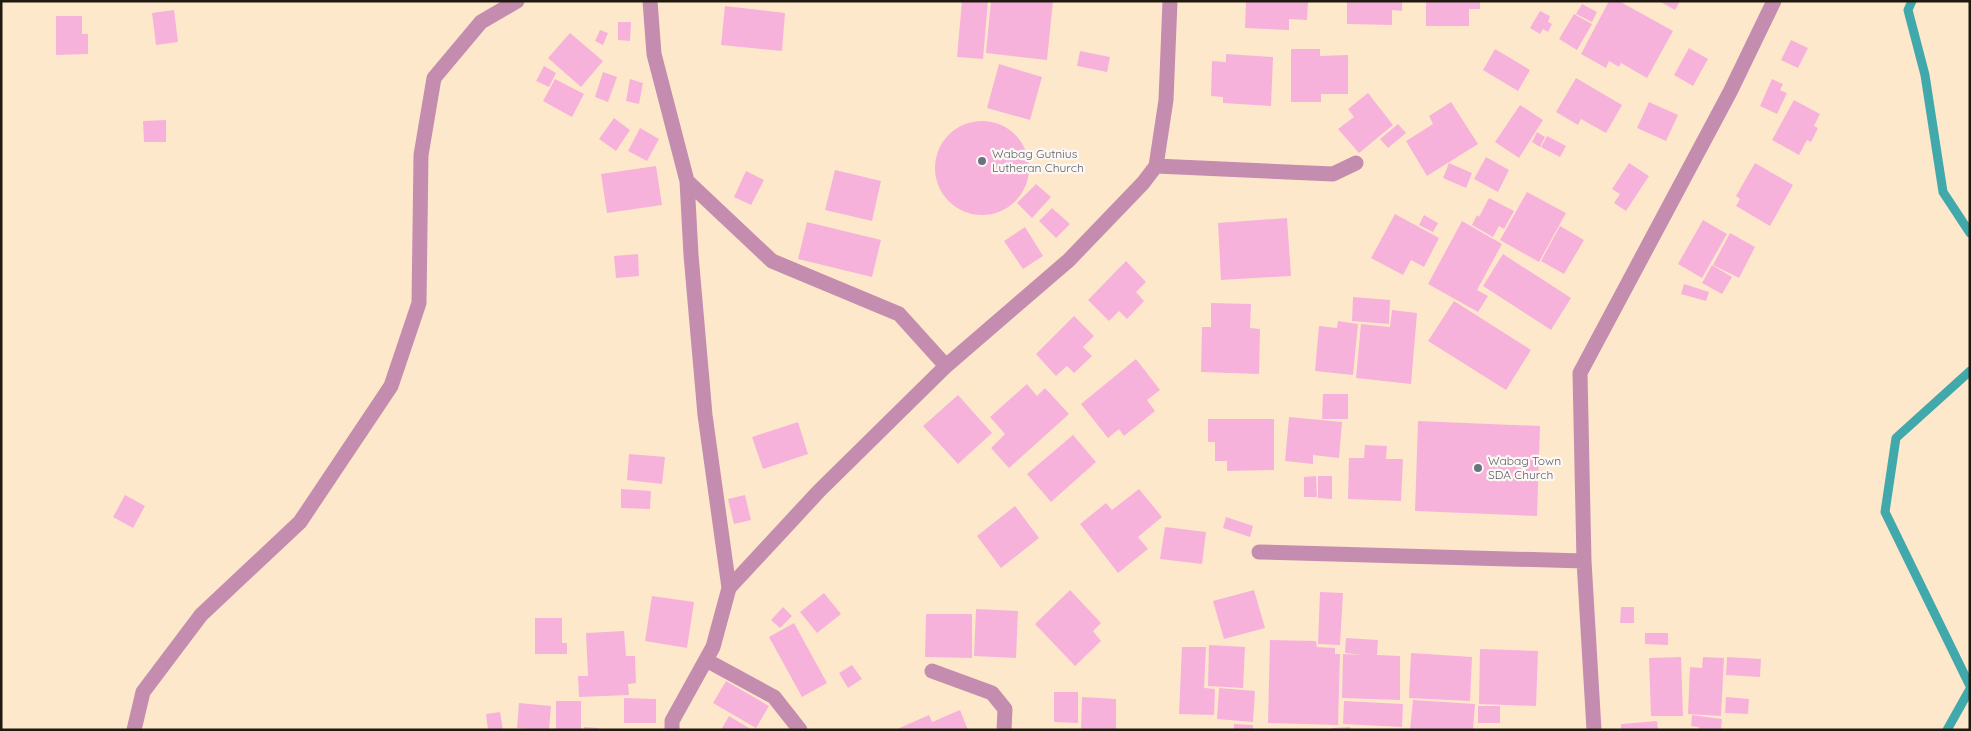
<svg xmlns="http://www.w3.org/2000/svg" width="1971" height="731" font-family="Quicksand,sans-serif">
<rect width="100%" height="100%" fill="#fee8cc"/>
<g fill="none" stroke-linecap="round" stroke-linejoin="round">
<!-- stream -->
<path stroke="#41a9ab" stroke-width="9" d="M1912,1l-4,9 17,65 18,117 27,41
M1970,371l-74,67 -11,74 85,174
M1947,730l23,-41"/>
</g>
<!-- building -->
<path fill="#f7b2db" d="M962,1h26l-5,58 -26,-2z
M991,1h62l-6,59 -61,-7z
M1246,1h62l-1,19 -18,-1v11l-44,-2z
M1347,1h55v10l-10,-1v15l-45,-1z
M1426,1h54v8h-11v17h-43z
M1609,1h10l54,30 -26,47 -26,-15 -2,4 -10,-6 -3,7 -25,-14z
M1659,1h21l-5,9z
M1582,4l15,8 -5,10 -16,-8z
M725,6l60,7 -3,38 -61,-6z
M174,10l4,32 -22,3 -4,-32z
M1540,11l10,5 -2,6 4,2 -4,8 -5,-3 -3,5 -10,-6z
M1574,14l18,10 -15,26 -18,-11z
M56,16h26v18h6v20l-32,1z
M618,22h13l-1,19 -12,-1z
M600,30l8,3 -5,12 -8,-4z
M570,33l33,28 -22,26 -33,-29z
M1791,40l17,8 -10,20 -17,-8z
M1689,48l19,11 -15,27 -19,-11z
M1291,49h29v7l28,-1v39h-27v8h-30z
M1495,49l35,21 -12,21 -35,-21z
M1080,51l30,6 -3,15 -30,-6z
M1226,54l47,3 -2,49 -48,-3v-6l-12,-1 1,-35 14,1z
M999,64l43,13 -12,43 -43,-12z
M544,66l12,7 -7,14 -13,-6z
M603,72l14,5 -9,25 -13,-5z
M1576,78l46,27 -16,28 -25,-14 -3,6 -22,-13z
M555,79l29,15 -12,23 -29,-16z
M630,79l13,4 -4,21 -13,-3z
M1772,79l11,5 -3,6 7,3 -10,21 -17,-8z
M1368,93l25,32 -34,28 -21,-24 16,-12 -6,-8z
M1794,100l26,14 -6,12 4,2 -7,14 -4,-2 -8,15 -27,-15z
M1451,102l27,42 -51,32 -21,-35 27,-17 -4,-8z
M1649,102l29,13 -12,26 -29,-13z
M1520,105l23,15 -24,38 -24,-16z
M614,118l16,12 -14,21 -17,-12z
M166,120v22h-22l-1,-21z
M935 168a47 47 0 1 1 94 0a47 47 0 1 1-94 0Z
M1398,124l8,9 -18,15 -8,-9z
M640,128l19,11 -12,22 -19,-10z
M1537,132l8,5 -5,10 -8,-5z
M1547,136l19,10 -6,11 -19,-10z
M1486,157l23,13 -11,22 -24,-13z
M1449,163l23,10 -6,15 -23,-10z
M1629,163l20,13 -23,35 -12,-8 6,-9 -8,-5z
M1755,163l38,22 -23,41 -34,-20 4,-7 -4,-3z
M656,166l6,39 -55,8 -6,-39z
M835,170l46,11 -9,40 -47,-11z
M746,171l18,9 -13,25 -17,-8z
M1036,184l15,13 -19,21 -15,-15z
M1527,192l39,21 -27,49 -39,-22z
M1489,198l25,13 -10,18 -5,-3 -6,11 -21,-12 5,-10 2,2z
M1052,208l18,16 -14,14 -17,-17z
M1395,214l44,24 -15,29 -13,-7 -8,15 -32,-17z
M1424,215l14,8 -5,9 -14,-7z
M1287,218l4,58 -70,4 -3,-57z
M1703,220l24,14 -25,44 -24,-14z
M1462,221l40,23 -25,46 11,6 -10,16 -50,-28z
M807,222l74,18 -9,37 -74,-18z
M1560,226l24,14 -20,34 -23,-13z
M1025,227l18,29 -20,13 -19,-28z
M1730,233l25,14 -16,31 -26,-13z
M638,254l1,22 -23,2 -2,-22z
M1503,254l68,44 -20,32 -68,-44z
M1126,261l20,21 -10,10 8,9 -17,18 -8,-8 -10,10 -21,-21z
M1712,265l20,12 -10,17 -20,-11z
M1684,284l25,8 -3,9 -25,-7z
M1353,297l37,3 -1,24 -37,-3z
M1454,301l77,49 -25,40 -78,-49z
M1211,303l40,1 -1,24 10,1 -1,45 -58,-2 1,-45h9z
M1392,310l25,3 -6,71 -55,-6 5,-54 29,3z
M1074,316l20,20 -11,11 9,9 -18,17 -7,-7 -11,10 -20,-22z
M1338,321l20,3 -5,51 -38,-4 4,-45 18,2z
M1136,359l24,31 -13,10 8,11 -31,25 -5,-7 -11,9 -27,-34z
M1027,384l10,12 8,-8 24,26 -60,54 -18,-20 14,-14 -15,-17z
M1323,394h25v25h-26z
M958,395l34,38 -34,31 -35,-38z
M1289,417l53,5 -3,36 -26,-3v9l-28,-3z
M1208,419h66v51l-47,1v-10h-12v-19h-7z
M1418,421l122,5 -3,90 -122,-5z
M798,422l10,32 -45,15 -11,-32z
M1073,435l23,27 -45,40 -24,-28z
M1365,445l22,1 -1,13h17l-2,42 -53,-2 1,-41h15z
M629,454l36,3 -3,27 -35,-4z
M1316,476l1,21h-13v-20z
M1318,476h14v23l-14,-1z
M621,489l30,2 -1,18 -29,-1z
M1139,489l23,28 -24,20 10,12 -30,24 -38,-49 26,-21 6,7z
M125,495l20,11 -12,22 -20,-11z
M745,495l6,25 -17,4 -6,-25z
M1015,506l24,32 -38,30 -24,-32z
M1226,517l27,9 -3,11 -27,-9z
M1165,527l41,5 -4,32 -42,-5z
M1070,590l31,33 -8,8 8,10 -26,25 -40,-42z
M1254,590l11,38 -41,11 -11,-38z
M1320,592l23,1 -3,52 -22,-1z
M824,593l17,21 -24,19 -17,-21z
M652,596l42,6 -7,46 -42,-7z
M783,607l9,9 -12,12 -9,-8z
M1621,607h13v16h-14z
M976,609l42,2 -2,47 -42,-2z
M926,614h46v44l-47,-1z
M535,618h27v25h5v11h-32z
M794,623l33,60 -25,14 -33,-60z
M624,631l2,25h9l1,27 -8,1 1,11 -50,2 -1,-21h10l-2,-43z
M1645,633h23v12l-23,-1z
M1346,638l32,2 -1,15 23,1v44l-58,-2 1,-44 19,1 -17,-2z
M1270,640l46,1 1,6 18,1v6h5l-2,71 -70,-2z
M1209,645l36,2 -2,41 -35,-2z
M1182,647h24l-2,41 11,1 -1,26 -35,-1z
M1480,649l58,2 -2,55 -57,-2z
M1411,653l61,4 -2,44 -61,-3z
M1681,657l2,59h-32l-2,-58z
M1703,657l21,1 -3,58 -33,-2 2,-47 12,1z
M1727,657l34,2 -1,18 -34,-2z
M852,665l10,14 -14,9 -9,-15z
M726,681l43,25 -13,22 -43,-25z
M1219,688l36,3 -2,31 -36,-3z
M1054,692h24v31l-24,-1z
M1082,697l34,2v31h-35z
M1726,697l23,2 -1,15 -23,-1z
M624,698l32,1v24h-32z
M1413,700l62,4 -2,26h-63z
M556,701h25v29h-25z
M1344,701l59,3 -1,23 -59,-3z
M519,703l32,3 -2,24 -32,-2z
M1478,706h22v17h-22z
M960,710l8,20h-73l34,-15 3,7z
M500,712l3,18h-15l-2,-16z
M1692,715l30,4 -1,11h-22v-3l-8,-1z
M729,716l23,14h-31z
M1657,721l1,9h-37v-6z
M1234,724l19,1v5h-19z
M584,727l15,1v2h-15z
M1350,727v3h-18v-2z"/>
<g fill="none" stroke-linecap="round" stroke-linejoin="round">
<!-- minor -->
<path stroke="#c48daf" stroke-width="15" d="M650,1l4,53 33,127 85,80 127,53 47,52
M1156,166l177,8 23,-11
M687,181l4,74 14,160 24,173
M1259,552l325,9
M706,660l68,37 26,33
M932,671l60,22 13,16 -1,21
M134,730l9,-38 58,-77 99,-93 91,-136 28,-83 2,-148 13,-77 47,-56 36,-21
M672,730v-9l41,-74 16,-59 90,-97 127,-125 123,-106 74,-77 13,-17 10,-66 4,-99
M1594,730l-10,-169 -4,-188 150,-281 44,-91"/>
</g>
<!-- markers -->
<g fill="#6b7280" stroke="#fdf8f3" stroke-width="2">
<circle cx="982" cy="161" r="5"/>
<circle cx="1478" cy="468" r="5"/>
</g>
<g text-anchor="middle" stroke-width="4.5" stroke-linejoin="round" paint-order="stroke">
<!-- worship labels -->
<g font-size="12" fill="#5b616d" stroke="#fdf8f3" text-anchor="start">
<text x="992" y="158">Wabag Gutnius<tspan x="992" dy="14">Lutheran Church</tspan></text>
<text x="1488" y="465">Wabag Town<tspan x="1488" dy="14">SDA Church</tspan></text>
</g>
</g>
<!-- border -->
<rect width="1971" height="731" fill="none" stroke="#20190f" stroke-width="5"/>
</svg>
